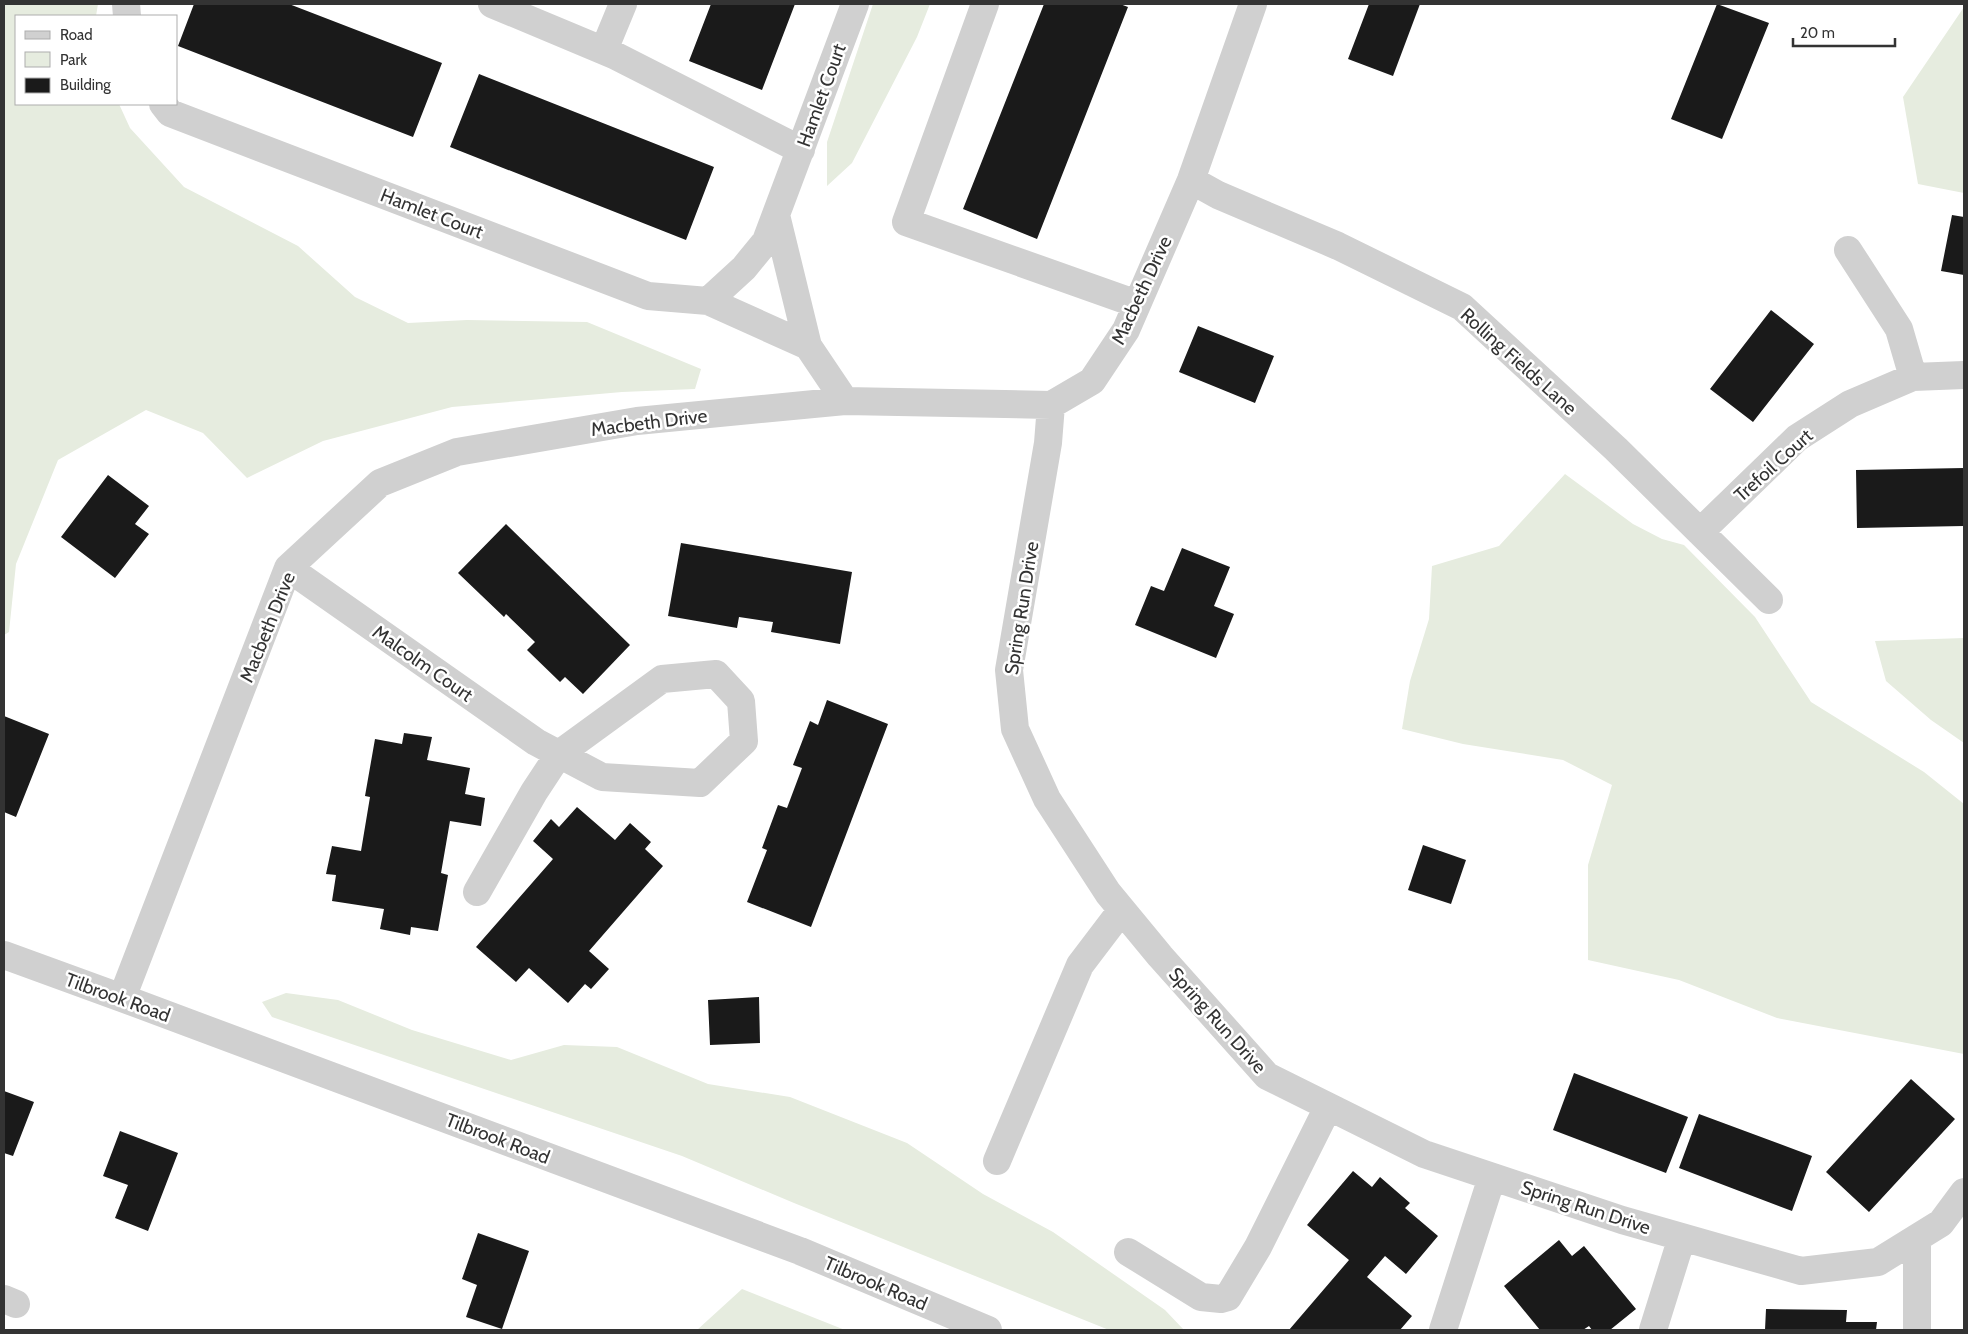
<svg xmlns="http://www.w3.org/2000/svg" width="1968" height="1334" font-family="Cabin,sans-serif">
<rect width="100%" height="100%" fill="#fff"/>
<!-- green -->
<path fill="#e6ecdf" d="M4,4h94l-2,12h-80v88h103l11,24 54,59 114,59 57,51 53,26 59,-3 120,2 114,47 -6,20 -73,3 -170,15 -129,34 -76,37 -44,-45 -57,-23 -88,50 -42,104 -7,68 -5,3z
M873,4h57l-13,33 -65,126 -25,23v-44z
M1964,7v186l-46,-9 -15,-87z
M1565,474l68,50 29,15 22,6 71,72 56,85 113,70 40,32v250l-187,-36 -98,-38 -91,-20v-95l24,-80 -49,-25 -100,-16 -61,-15 8,-48 19,-62 3,-53 67,-20z
M1964,638v105l-33,-23 -45,-39 -11,-40z
M286,993l52,7 74,30 99,30 53,-15 53,2 91,37 82,13 117,46 76,51 70,38 112,78 19,20h-75l-315,-127 -112,-47 -410,-139 -10,-15z
M742,1289l103,41h-148z"/>
<!-- building -->
<path fill="#1a1a1a" d="M194,4h95l153,59 -29,74 -235,-91z
M711,4h84l-33,86 -73,-29z
M1044,4h76l8,3 -91,232 -74,-30z
M1369,4h51l-27,72 -45,-17z
M1717,4l52,19 -47,116 -51,-20z
M479,74l235,93 -28,73 -236,-93z
M1952,215l12,2v58l-23,-4z
M1771,310l43,34 -61,78 -43,-33z
M1198,326l76,30 -19,47 -76,-31z
M1964,468v58l-107,2 -1,-58z
M108,475l41,31 -14,18 14,10 -34,44 -54,-41z
M506,524l124,121 -47,49 -18,-17 -5,5 -33,-32 8,-8 -29,-28 -2,3 -46,-44z
M681,543l171,29 -12,72 -69,-12 2,-10 -34,-5 -2,11 -69,-12z
M1182,548l48,19 -16,39 20,8 -18,44 -81,-33 16,-39 13,5z
M827,700l61,24 -77,203 -64,-25 20,-52 -5,-2 16,-43 9,3 15,-40 -9,-3 17,-44 8,4z
M4,716l45,18 -33,83 -12,-5z
M404,733l28,4 -5,23 43,8 -5,26 20,4 -4,28 -31,-5 -9,52 7,2 -10,56 -27,-4 -1,8 -30,-6 4,-20 -52,-8 4,-26 -10,-1 6,-28 29,5 9,-54 -5,-1 10,-57 27,5z
M577,807l38,33 15,-17 21,19 -6,7 18,17 -74,85 20,18 -18,20 -6,-5 -17,19 -39,-35 -13,14 -40,-35 77,-88 -20,-18 18,-22 8,8z
M1423,845l43,15 -15,44 -43,-14z
M759,997l1,46 -50,2 -2,-45z
M1574,1073l114,44 -22,56 -113,-43z
M1911,1079l44,40 -86,93 -43,-40z
M4,1091l30,11 -21,54 -9,-3z
M1699,1114l113,42 -20,55 -113,-43z
M120,1131l58,22 -30,78 -33,-13 13,-33 -25,-9z
M1353,1171l19,16 8,-10 30,26 -5,5 33,28 -32,38 -21,-18 -18,21 45,39 -12,14h-111l60,-70 -42,-35z
M478,1233l51,18 -27,78 -36,-12 11,-32 -15,-6z
M1559,1240l13,16 12,-10 52,63 -26,21h-18l-3,-4 -6,4h-43l-36,-44z
M1766,1309l81,1 -1,12h31l-1,8h-111z"/>
<g fill="none" stroke-linecap="round" stroke-linejoin="round">
<!-- minor -->
<path stroke="#d0d0d0" stroke-width="28" d="M126,4l1,12
M492,4l122,51 187,95
M985,4l-79,218 231,82
M604,50l19,-46
M163,104l7,9 478,183 60,5 36,-33 22,-27 89,-237
M1191,180l27,15 120,51 124,61 154,142 153,151
M776,215l32,131 37,55
M1848,250l51,79 14,48
M708,301l100,45
M1051,405l-3,38 -39,227 6,59 32,70 61,94 52,63 107,120 157,78 198,66 179,51 77,-9 63,-39 23,-31
M1700,532l97,-94 53,-34 63,-27 51,-2
M288,568l248,174 66,35 98,6 44,-42 -3,-40 -25,-27 -54,5 -103,75 -25,38 -57,100
M4,955l118,43 678,253 188,79
M122,998l166,-430 92,-85 77,-31 180,-31 208,-20 206,4 41,-24 34,-51 65,-150 62,-176
M997,1161l83,-196 41,-54
M1128,1252l73,45 20,2 7,-2 30,-50 70,-140
M4,1299l12,5
M1443,1330l49,-153
M1653,1330l29,-93
M1917,1330v-92"/>
</g>
<g text-anchor="middle" stroke-width="5" stroke-linejoin="round" paint-order="stroke">
<!-- street labels -->
<g font-size="19" fill="#333" stroke="#fff">
<text transform="translate(821 95) rotate(-70)" y="7">Hamlet Court</text>
<text transform="translate(432 213) rotate(21)" y="7">Hamlet Court</text>
<text transform="translate(1141 290) rotate(-65)" y="7">Macbeth Drive</text>
<text transform="translate(1519 361) rotate(42)" y="7">Rolling Fields Lane</text>
<text transform="translate(649 422) rotate(-7)" y="7">Macbeth Drive</text>
<text transform="translate(1773 465) rotate(-42)" y="7">Trefoil Court</text>
<text transform="translate(1021 608) rotate(-81)" y="7">Spring Run Drive</text>
<text transform="translate(267 627) rotate(-68)" y="7">Macbeth Drive</text>
<text transform="translate(423 663) rotate(35)" y="7">Malcolm Court</text>
<text transform="translate(118 997) rotate(20)" y="7">Tilbrook Road</text>
<text transform="translate(1218 1020) rotate(48)" y="7">Spring Run Drive</text>
<text transform="translate(498 1138) rotate(21)" y="7">Tilbrook Road</text>
<text transform="translate(1586 1207) rotate(18)" y="7">Spring Run Drive</text>
<text transform="translate(876 1283) rotate(23)" y="7">Tilbrook Road</text>
</g>
</g>
<!-- border -->
<rect width="1968" height="1334" fill="none" stroke="#333333" stroke-width="10"/>
<!-- legend -->
<rect x="15" y="15" width="162" height="90" fill="#ffffff" stroke="#adadad"/>
<rect x="25" y="31" width="25" height="8" fill="#d0d0d0" stroke="#adadad"/>
<text x="60" y="40" font-size="15" fill="#333333">Road</text>
<rect x="25" y="52" width="25" height="15" fill="#e6ecdf" stroke="#adadad"/>
<text x="60" y="65" font-size="15" fill="#333333">Park</text>
<rect x="25" y="78" width="25" height="15" fill="#1a1a1a" stroke="#adadad"/>
<text x="60" y="90" font-size="15" fill="#333333">Building</text>
<!-- scale -->
<path d="M1793 38v8h102v-8" fill="none" stroke="#333333" stroke-width="2.5"/>
<text x="1800" y="38" font-size="15" fill="#333333" stroke="#ffffff" stroke-width="4" paint-order="stroke">20 m</text>
</svg>
